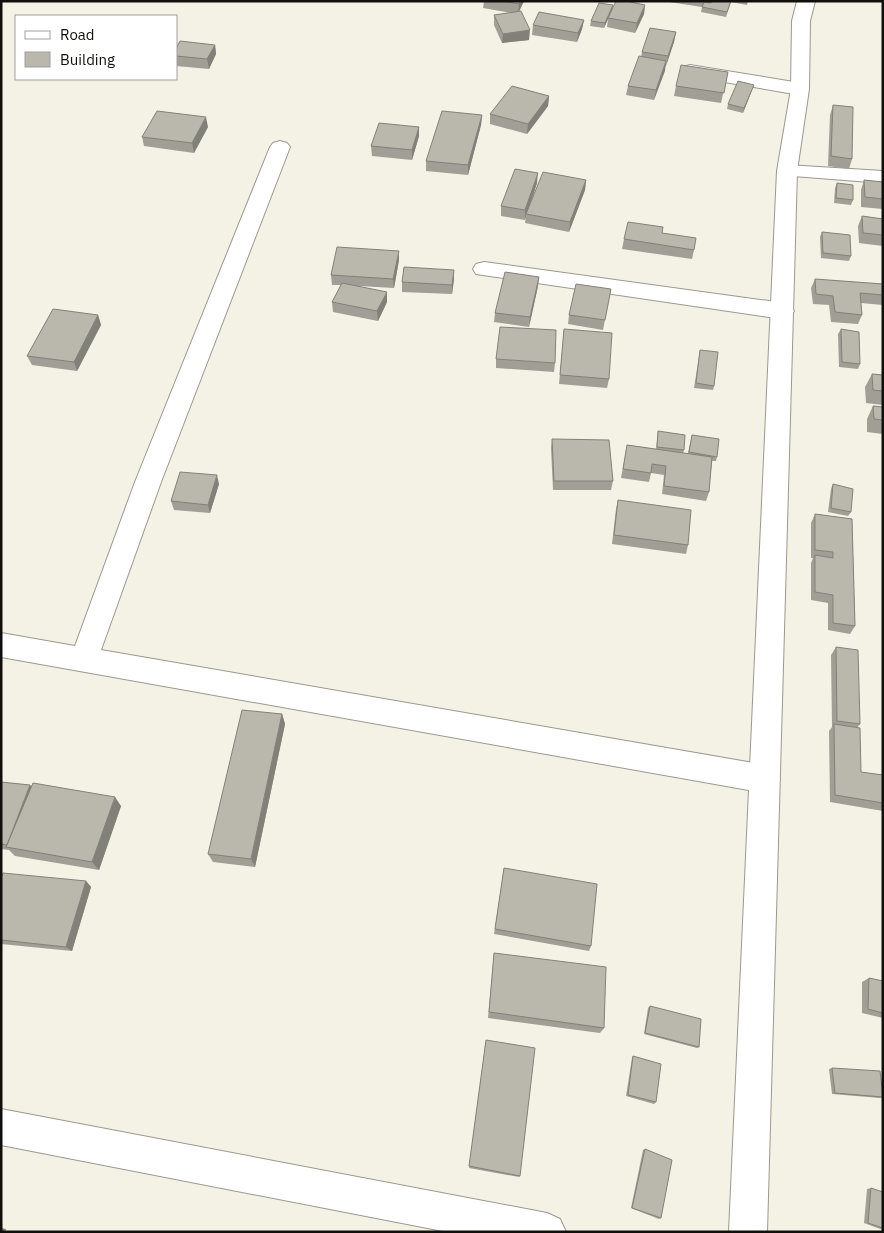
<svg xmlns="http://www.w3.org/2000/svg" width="884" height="1233" font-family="'IBM Plex Sans',sans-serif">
<rect width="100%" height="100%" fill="#f4f1e5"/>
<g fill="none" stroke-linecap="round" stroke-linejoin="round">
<!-- street casing -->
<g stroke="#9b998e" stroke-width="2">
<path id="street" d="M690,65l110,18 7,2 2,4 -2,4 -7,2 -117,-20 -2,-4 2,-4z
M280,141l7,2 3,4 -129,335 -60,168 664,115 11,4 4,10 -4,10 -11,4 -764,-136v-24l74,13 60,-164 135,-335 3,-4z
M787,165l96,6v12l-103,-8 -3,-4 3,-4z
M484,262l299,41 8,3 3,5 -3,5 -8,3 -307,-45 -3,-5 3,-5z
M1,1109l546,104 13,6 6,13h-118l-447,-87z"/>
</g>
<!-- secondary casing -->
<g stroke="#9b998e" stroke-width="2">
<path id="secondary" d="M797,1h18l-5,20 -1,68 -12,82 -30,1061h-38l48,-1061 14,-82 1,-68z"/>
</g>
<!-- street -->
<use href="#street" fill="#fff" fill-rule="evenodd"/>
<!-- secondary -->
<use href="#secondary" fill="#fff" fill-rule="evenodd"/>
</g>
<!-- wall -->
<path fill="#a09e95" d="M484,1h40l-5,11 10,28 -27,3 -8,-18v-10l18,-2 -29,-5z
M663,1h85l-1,4 -16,-3 -5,15 -25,-5 1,-5z
M613,5l-1,4 33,-4 -1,9 -9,19 -28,-6 1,-8 -4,9 -14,-2 1,-5z
M584,20l-2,9 -5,13 -45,-7 1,-10z
M676,32l-2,10 -20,58 -28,-5 2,-9 13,-29 1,-5z
M215,45l1,9 -7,15 -33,-3v-17z
M728,72l-7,31 -47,-7 2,-10z
M752,90l-9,23 -16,-4 1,-5z
M549,96l-1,10 -21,28 -37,-10v-10z
M833,105l19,54 -3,10 -21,-3 2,-51z
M482,115l-1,10 -13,50 -42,-4v-10z
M208,127l-14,26 -50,-7 -2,-9z
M419,136l-7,24 -40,-4 -1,-10z
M586,180l-1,10 -16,42 -44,-9 1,-6 -1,3 -24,-4v-10l36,-23 -7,21z
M864,180l19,2v27l-22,-2v-17z
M837,183l16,17 -2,5 -17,-2 1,-15z
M862,216l21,3v27l-24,-3 -1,-17z
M822,232l29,24 -2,5 -28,-3 -1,-21z
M662,233l32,17 -2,9 -70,-10 2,-10z
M399,260l-5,28 -35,-2 28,16 -9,19 -45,-9 -1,-10 9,-17h-9l-1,-10z
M454,279l-2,15 -50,-2v-10z
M815,279l68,5v21l-22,-2 1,12 -4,9 -27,-2 -2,-17 -16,-1 -2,-16z
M538,286l-9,41 -35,-5 1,-9z
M611,289l-8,41 -35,-6 1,-9z
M98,315l3,10 -24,46 -45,-6 -5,-9z
M564,329l45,50 -2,9 -48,-4z
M841,329l19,35 -2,5 -19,-2 -1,-33z
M700,350l14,36 -1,4 -19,-2z
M496,359l59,4 -1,9 -58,-4z
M872,374l11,1v30l-17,-2 -1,-16z
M873,406l10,1v27l-16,-2v-13z
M658,431l26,19 -1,3h5l4,-18 25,22 -1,4h-4l-3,31 -3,9 -44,-7 2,-19 -13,-2 -2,9 -28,-4 6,-33 29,4z
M552,439l61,42 -2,9h-58l-2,-42z
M219,484l-9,29 -36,-3 -3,-9z
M833,484l18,28 -3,4 -20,-4 3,-23z
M618,500l70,45 -2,9 -74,-10 4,-35z
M815,514l37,5 3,107 -5,8 -22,-4v-27l-17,-3v-37l2,-5h-2v-35z
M836,647l24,77 -3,4 4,44 22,3v36l-53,-9 -1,-71 3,-4 -1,-72z
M282,714l3,10 -30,143 -42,-5 -5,-8z
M1,782l29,3 1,2 90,19 -22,64 -84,-14 -6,-6 -8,-1z
M504,868l87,78 -2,5 -95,-17z
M1,878l85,3 5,6 -19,64 -71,-7z
M494,953l110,75 -4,5 -112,-15z
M869,978l14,3v37l-21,-5v-31z
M650,1006l49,41 -2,1 -53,-14 4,-26z
M486,1040l34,136 -1,1 -50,-9z
M633,1056l23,46 -2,2 -28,-8 6,-38z
M832,1068l51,29 -3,1 -48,-4 -3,-25z
M645,1149l16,69 -2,1 -28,-11 12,-58z
M871,1188l12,4v38l-19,-7 3,-34z"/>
<!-- shaded-wall -->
<path fill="#828179" d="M520,1h4l-6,12 1,-9z
M613,5l-1,5 -8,18 1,-5z
M645,5l-1,9 -9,19 2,-10z
M584,20l-2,9 -5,13 1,-9z
M530,30l-1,10 -27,3 1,-9z
M676,32l-2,10 -8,24 2,-10z
M215,45l1,9 -7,15 -2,-10z
M666,61l-1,10 -11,29 2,-10z
M754,85l-2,5 -9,23 1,-5z
M549,96l-1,10 -21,28 1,-10z
M482,115l-1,10 -13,50v-10z
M206,117l2,10 -14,26 -2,-10z
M419,127v9l-7,24v-10z
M538,173l-1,10 -10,31h-1l-1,6v-10z
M586,180l-1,10 -16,42 1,-10z
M399,251v9l-5,28 -1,-9z
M454,270v9l-2,15v-9z
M539,277l-1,9 -9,41 1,-10z
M387,292v10l-9,19 -1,-10z
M98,315l3,10 -24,46 -3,-9z
M217,475l2,9 -9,29 -2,-8z
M282,714l3,10 -30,143 -4,-8z
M30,785l6,7 -29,53z
M115,797l6,9 -22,64 -7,-8z
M86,881l5,6 -19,64 -6,-4z
M1,1228l5,1 -1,3h-4z"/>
<!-- building -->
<path fill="#bab8ad" stroke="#828179" d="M503,1h17l-1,3z
M616,1h10l19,4 -8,18 -29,-5z
M712,1h19l-4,11 -25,-5 2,-5 7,1z
M599,3l14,2 -8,18 -14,-2z
M521,11l9,19 -27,4 -9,-19z
M539,12l45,8 -6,13 -45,-8z
M650,28l26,4 -8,24 -26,-4z
M180,41l35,4 -8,14 -31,-3v-7z
M639,56l27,5 -10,29 -28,-4z
M681,65l47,7 -4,21 -48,-7z
M738,81l16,4 -10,23 -16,-4z
M512,86l37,10 -21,28 -38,-10z
M833,105l20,2 -1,52 -21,-3z
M157,111l49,6 -14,26 -50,-6z
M442,111l40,4 -14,50 -42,-4z
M379,123l40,4 -7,23 -41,-4z
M515,169l23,4 -13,37 -24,-4z
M543,172l43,8 -16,42 -44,-8z
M864,180l19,2v17l-18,-2z
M837,183l16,2v15l-17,-2z
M862,216l21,3v16l-20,-2z
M628,222l35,5 -1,6 34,5 -2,12 -70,-11z
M822,232l28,3 1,21 -28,-3z
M337,247l62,4 -6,28 -62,-4z
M404,267l50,3 -2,15 -50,-3z
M505,272l34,5 -9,40 -35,-4z
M815,279l68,5v11l-23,-2 2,22 -27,-3 -2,-16 -17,-2z
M342,283l45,9 -10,19 -45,-9z
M576,284l35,5 -6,31 -36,-5z
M53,309l45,6 -24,47 -47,-6z
M500,327l56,3 -1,33 -59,-4z
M564,329l48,4 -3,46 -49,-4z
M841,329l18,3 1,32 -18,-2z
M700,350l18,2 -4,34 -18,-3z
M872,374l11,1v16l-10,-1z
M873,406l10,1v13l-9,-1z
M658,431l27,4 -1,15 -27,-3z
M692,435l27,4 -2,18 -28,-5z
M552,439l57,1 4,41h-59z
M627,445l85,12 -3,35 -45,-6 2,-20 -14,-2 -1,9 -28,-4z
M180,472l37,3 -9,30 -37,-4z
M833,484l20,5 -2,23 -20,-4z
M618,500l73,10 -3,35 -74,-10z
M815,514l37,5 3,107 -22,-3v-28l-18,-3v-37l18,3v-6l-18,-2z
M836,647l22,3 2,74 -23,-3z
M242,710l40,4 -31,145 -43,-5z
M834,724l26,4 1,44 22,3v28l-48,-8z
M1,782l29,3 -23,60 -6,-1z
M33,783l82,14 -23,65 -86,-15z
M504,868l93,16 -6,62 -96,-17z
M3,873l83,8 -20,66 -65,-7v-62z
M494,953l112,14 -2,61 -115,-16z
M869,978l14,3v32l-15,-4z
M650,1006l51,13 -2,28 -54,-14z
M486,1040l49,8 -15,128 -51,-10z
M633,1056l28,8 -5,38 -28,-7z
M832,1068l48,3 3,26 -48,-4z
M645,1149l27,11 -11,58 -29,-10z
M871,1188l12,4v36l-15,-5z"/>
<!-- border -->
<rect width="884" height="1233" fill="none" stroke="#100f0b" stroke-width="5"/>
<!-- legend -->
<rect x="15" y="15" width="162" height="65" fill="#ffffff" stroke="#9f9f9d"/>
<rect x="25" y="31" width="25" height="8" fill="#ffffff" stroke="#9f9f9d"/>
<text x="60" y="40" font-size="15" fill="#100f0b">Road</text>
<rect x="25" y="52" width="25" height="15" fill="#bab8ad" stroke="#9f9f9d"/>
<text x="60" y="65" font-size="15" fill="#100f0b">Building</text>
</svg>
